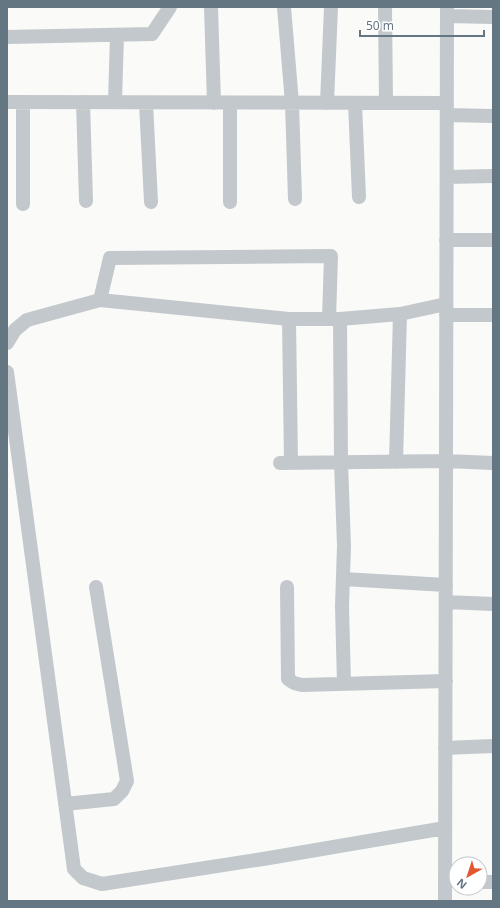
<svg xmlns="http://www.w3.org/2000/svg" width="500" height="908" font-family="'Noto Sans',sans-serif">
<rect width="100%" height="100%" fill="#fafaf8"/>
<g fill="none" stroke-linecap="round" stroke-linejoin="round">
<!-- street -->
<path stroke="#c3c8cc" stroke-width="14" d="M211,7l3,96
M284,7l8,96 3,96
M385,7l1,96
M447,16l46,1
M7,37l145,-3 18,-27
M7,102l440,1
M23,102v102
M83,102l3,99
M115,102l2,-67
M146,103l5,99
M327,103l4,-96
M355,103l4,94
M447,115l46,1
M447,177l46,-1
M230,202v-99
M446,240h47
M100,300l10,-42 221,-2 -2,63
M446,315h47
M289,319l2,144
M340,319l1,143 3,84 -2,60 2,78
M7,343l8,-13 12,-10 73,-20 189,19h51l60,-5 46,-10
M7,372l67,497 9,9 19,6 167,-26 176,-30
M396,462l4,-148
M280,463l166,-2 47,2
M343,579l103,6
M287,587l1,92 6,4 8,2 144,-4
M446,602l47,2
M445,748l48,-2
M65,804l49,-5 8,-8 5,-10 -31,-194
M480,882h13
M445,901l2,-894"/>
</g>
<!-- border -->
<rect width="500" height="908" fill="none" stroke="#657683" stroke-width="16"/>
<!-- north arrow -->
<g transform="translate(468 876) rotate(219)"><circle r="19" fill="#ffffff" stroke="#c1c8cd"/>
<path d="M0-3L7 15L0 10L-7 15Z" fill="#e4572e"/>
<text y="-6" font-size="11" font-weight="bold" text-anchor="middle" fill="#657683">N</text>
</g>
<!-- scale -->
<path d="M360 30v6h124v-6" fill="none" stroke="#657683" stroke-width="2"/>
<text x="366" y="30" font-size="12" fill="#657683" stroke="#ffffff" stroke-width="3" paint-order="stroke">50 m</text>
</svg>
